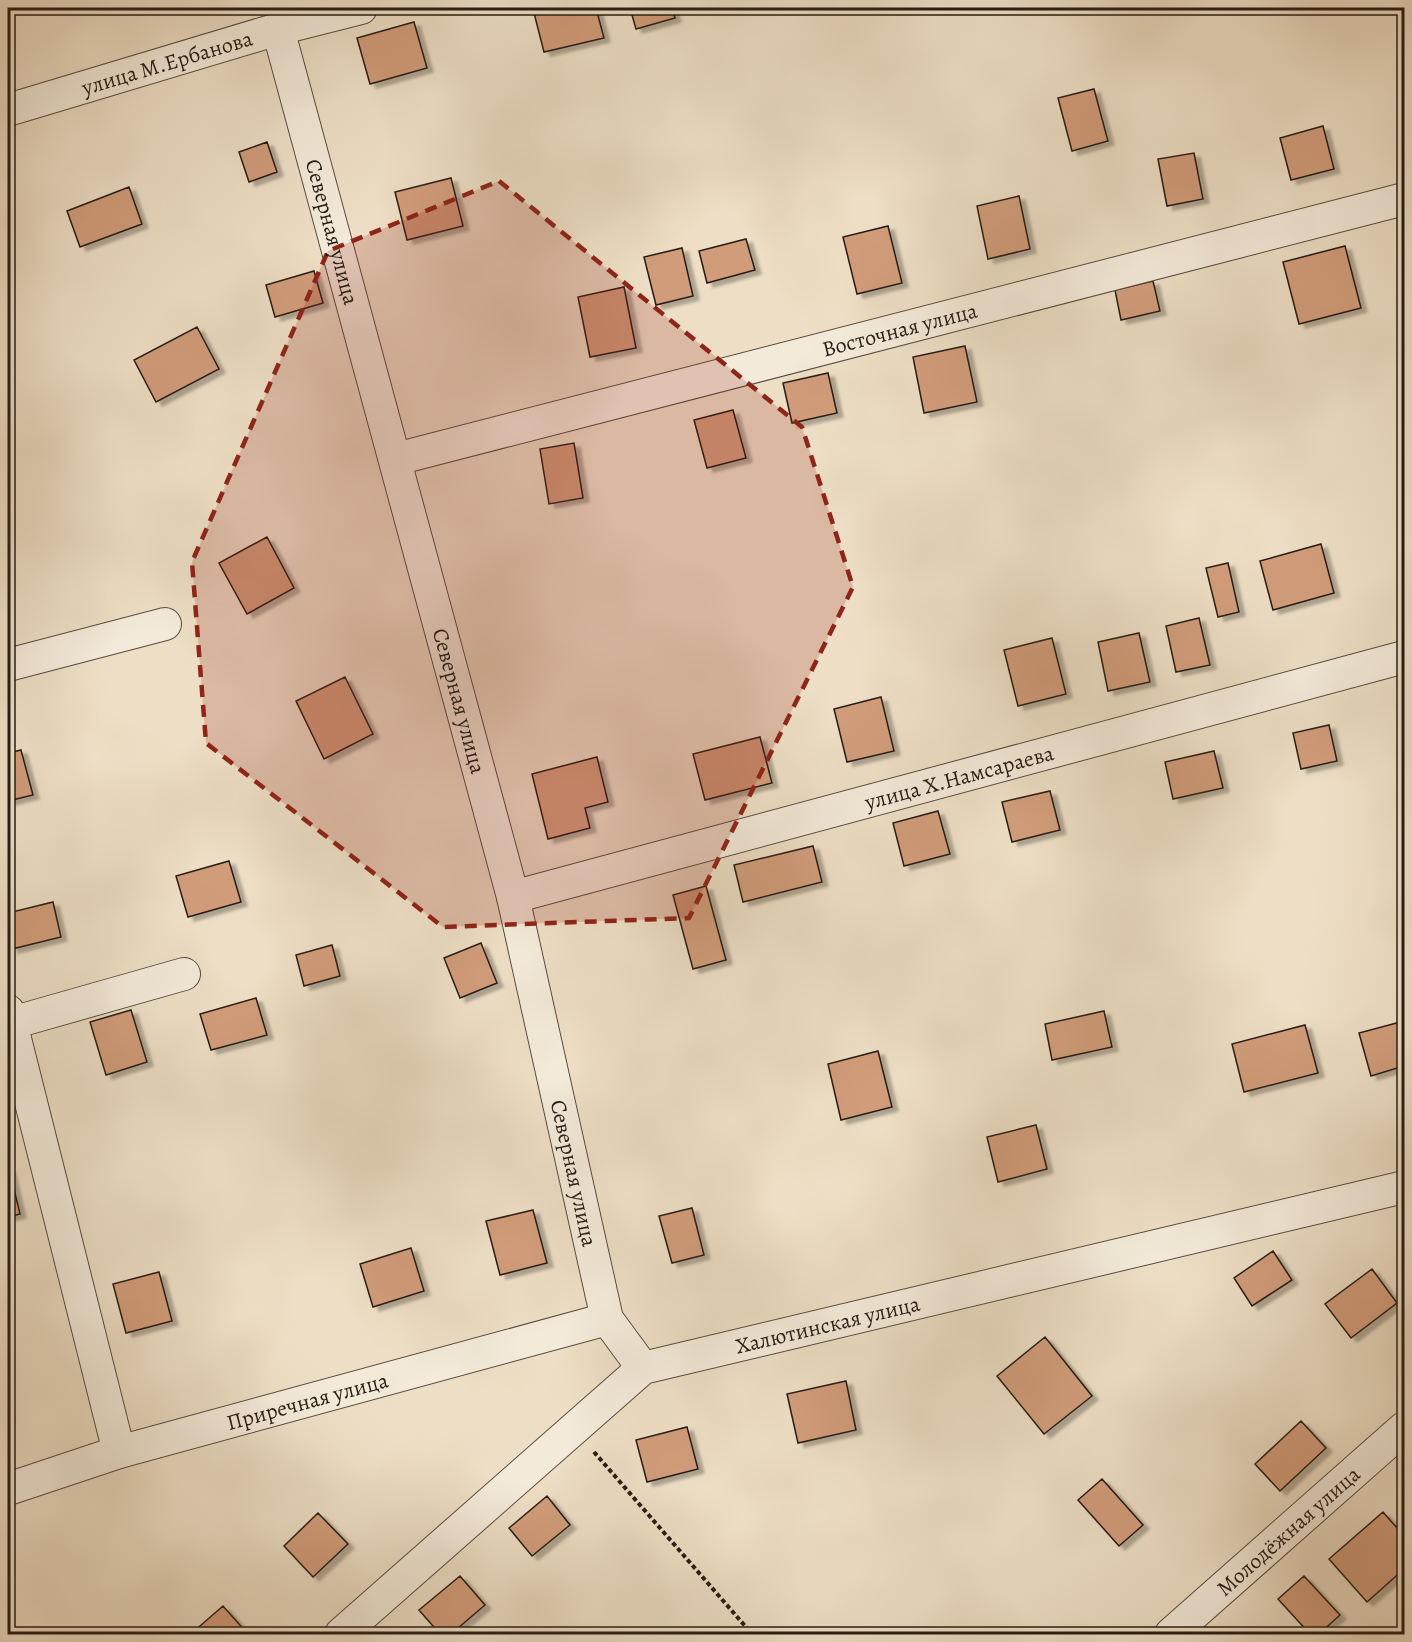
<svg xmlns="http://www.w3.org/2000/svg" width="1412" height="1642" font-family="Alegreya,serif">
<defs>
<filter id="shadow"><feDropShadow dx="6" dy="4" stdDeviation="1.5" flood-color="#0004"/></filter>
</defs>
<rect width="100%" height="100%" fill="#eddec5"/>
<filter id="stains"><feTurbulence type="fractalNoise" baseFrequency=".00333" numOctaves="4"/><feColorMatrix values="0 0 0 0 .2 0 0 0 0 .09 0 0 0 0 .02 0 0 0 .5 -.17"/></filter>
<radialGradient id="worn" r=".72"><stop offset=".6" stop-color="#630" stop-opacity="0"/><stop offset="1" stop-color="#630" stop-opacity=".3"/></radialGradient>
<!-- building -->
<path fill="#d19c7a" stroke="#271c14" stroke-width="1.5" filter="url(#shadow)" d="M539,8h57l8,30 -60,14 -11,-43z
M630,8h42l3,10 -39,11z
M414,22l13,46 -57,16 -13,-46z
M1094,89l14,52 -36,10 -14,-53z
M1323,126l11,43 -43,11 -11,-42z
M267,142l10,30 -28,10 -10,-30z
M1194,153l9,46 -36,7 -9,-47z
M451,178l12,48 -56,14 -12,-48z
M129,187l13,37 -62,23 -13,-36z
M1019,196l11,53 -42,10 -11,-53z
M888,226l14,57 -45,11 -14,-57z
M746,239l9,31 -48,13 -8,-32z
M1345,246l16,62 -62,16 -16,-62z
M682,248l11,48 -37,9 -12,-48z
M314,271l9,32 -48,14 -9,-32z
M1153,281l7,30 -39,9 -6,-30z
M624,287l12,61 -46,9 -12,-60z
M197,327l22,42 -63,33 -22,-42z
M965,346l12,56 -53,11 -11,-56z
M828,373l9,40 -45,10 -9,-40z
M733,410l13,48 -39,10 -13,-48z
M574,443l9,55 -34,6 -9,-55z
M267,537l27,51 -47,26 -28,-51z
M1321,544l13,49 -61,17 -13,-49z
M1228,563l11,49 -21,5 -12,-49z
M1199,618l11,47 -34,7 -10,-46z
M1139,633l11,49 -42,9 -10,-49z
M1052,638l14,56 -48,12 -14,-56z
M345,677l28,57 -49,25 -28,-58z
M881,697l13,54 -47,11 -13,-53z
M1329,725l8,36 -36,8 -8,-36z
M760,737l12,46 -67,17 -12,-46z
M21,750l12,45 -25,6v-48z
M1214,751l9,37 -50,11 -8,-37z
M597,757l11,45 -23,6 5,20 -42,11 -16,-65z
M1050,791l10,39 -48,12 -10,-40z
M938,811l12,43 -46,12 -11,-43z
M813,846l9,36 -79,20 -9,-37z
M229,861l12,41 -53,15 -12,-41z
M706,886l20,74 -33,9 -20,-74z
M53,902l8,35 -49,12 -4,-18v-18z
M481,943l16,40 -37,15 -16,-40z
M332,945l8,31 -36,10 -8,-31z
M256,998l11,37 -56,15 -11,-36z
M131,1010l16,52 -41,13 -16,-53z
M1104,1011l8,36 -60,13 -7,-36z
M1404,1021v45l-33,10 -12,-43z
M1305,1025l13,48 -74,19 -12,-48z
M878,1051l14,56 -51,13 -13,-56z
M1036,1125l11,44 -49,13 -11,-45z
M9,1168l11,46 -12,3v-48z
M692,1208l12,47 -32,8 -13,-47z
M533,1210l14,53 -47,12 -14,-54z
M411,1248l13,43 -51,16 -13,-43z
M1273,1251l19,29 -40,26 -18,-28z
M1372,1269l25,34 -46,35 -26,-34z
M159,1272l13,49 -46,12 -13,-49z
M1045,1337l47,59 -48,38 -47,-58z
M846,1381l10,49 -58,13 -11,-49z
M1301,1421l25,27 -46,43 -25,-27z
M687,1427l11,42 -51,13 -11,-42z
M1102,1479l41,46 -24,21 -41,-46z
M547,1496l23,29 -38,31 -23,-28z
M1383,1512l21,24v33l-37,33 -38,-43z
M318,1513l30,31 -35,33 -29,-31z
M460,1576l25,29 -34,29h-11l-21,-24z
M1304,1576l36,39 -21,19h-9l-32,-35z
M223,1606l24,27 -52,1 -2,-2z"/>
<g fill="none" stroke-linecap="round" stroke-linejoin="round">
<!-- minor casing -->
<g stroke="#584c40" stroke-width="34">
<g id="minor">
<path id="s1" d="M278,29l235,868 94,422 36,49"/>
<path id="s2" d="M8,110l270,-81 83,-21"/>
<path id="s3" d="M396,459l1008,-260"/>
<path d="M8,665l157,-41"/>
<path id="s4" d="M513,897l891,-240"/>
<path d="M8,1011l111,441"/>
<path d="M8,1024l176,-50"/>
<path id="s5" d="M8,1489l111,-37 488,-133"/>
<path id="s6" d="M341,1634l302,-266 761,-181"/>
<path id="s7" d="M1171,1634l233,-206"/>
</g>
</g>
<!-- path -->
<path stroke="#271c14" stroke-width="4" stroke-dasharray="4.5 3" stroke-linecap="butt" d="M594,1452l158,182"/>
<!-- minor -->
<use href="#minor" stroke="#f3ead9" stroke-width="32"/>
</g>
<!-- marked area -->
<path fill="#8f2418" fill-opacity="0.2" stroke="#8f2418" stroke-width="4.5" stroke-dasharray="12 8" stroke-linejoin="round" d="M499,181l303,246 51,160 -164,331 -246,9 -237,-184 -14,-181 136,-311z"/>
<g text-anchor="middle" stroke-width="4.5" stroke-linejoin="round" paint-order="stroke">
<!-- street labels -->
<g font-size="22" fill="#271c14" stroke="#f3ead9">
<text dy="8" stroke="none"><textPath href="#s2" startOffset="166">улица М.Ербанова</textPath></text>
<text dy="8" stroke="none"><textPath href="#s1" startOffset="210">Северная улица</textPath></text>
<text dy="8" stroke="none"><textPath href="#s3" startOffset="520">Восточная улица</textPath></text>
<text dy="8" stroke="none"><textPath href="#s1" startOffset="696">Северная улица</textPath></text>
<text dy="8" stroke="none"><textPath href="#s4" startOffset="462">улица Х.Намсараева</textPath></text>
<text dy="8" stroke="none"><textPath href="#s1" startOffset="1182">Северная улица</textPath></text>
<text dy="8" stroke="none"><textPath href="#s6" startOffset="592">Халютинская улица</textPath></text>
<text dy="8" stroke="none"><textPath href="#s5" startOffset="312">Приречная улица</textPath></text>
<text dy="8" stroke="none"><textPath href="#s7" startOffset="156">Молодёжная улица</textPath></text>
</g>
</g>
<!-- margin -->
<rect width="1412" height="1642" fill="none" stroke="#eddec5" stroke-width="30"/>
<rect x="9" y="9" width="1394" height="1624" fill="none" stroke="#271c14" stroke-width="3"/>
<rect x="15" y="15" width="1382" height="1612" fill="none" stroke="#271c14" stroke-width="1.5"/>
<rect width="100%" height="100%" filter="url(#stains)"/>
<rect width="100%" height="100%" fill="url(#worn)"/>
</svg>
